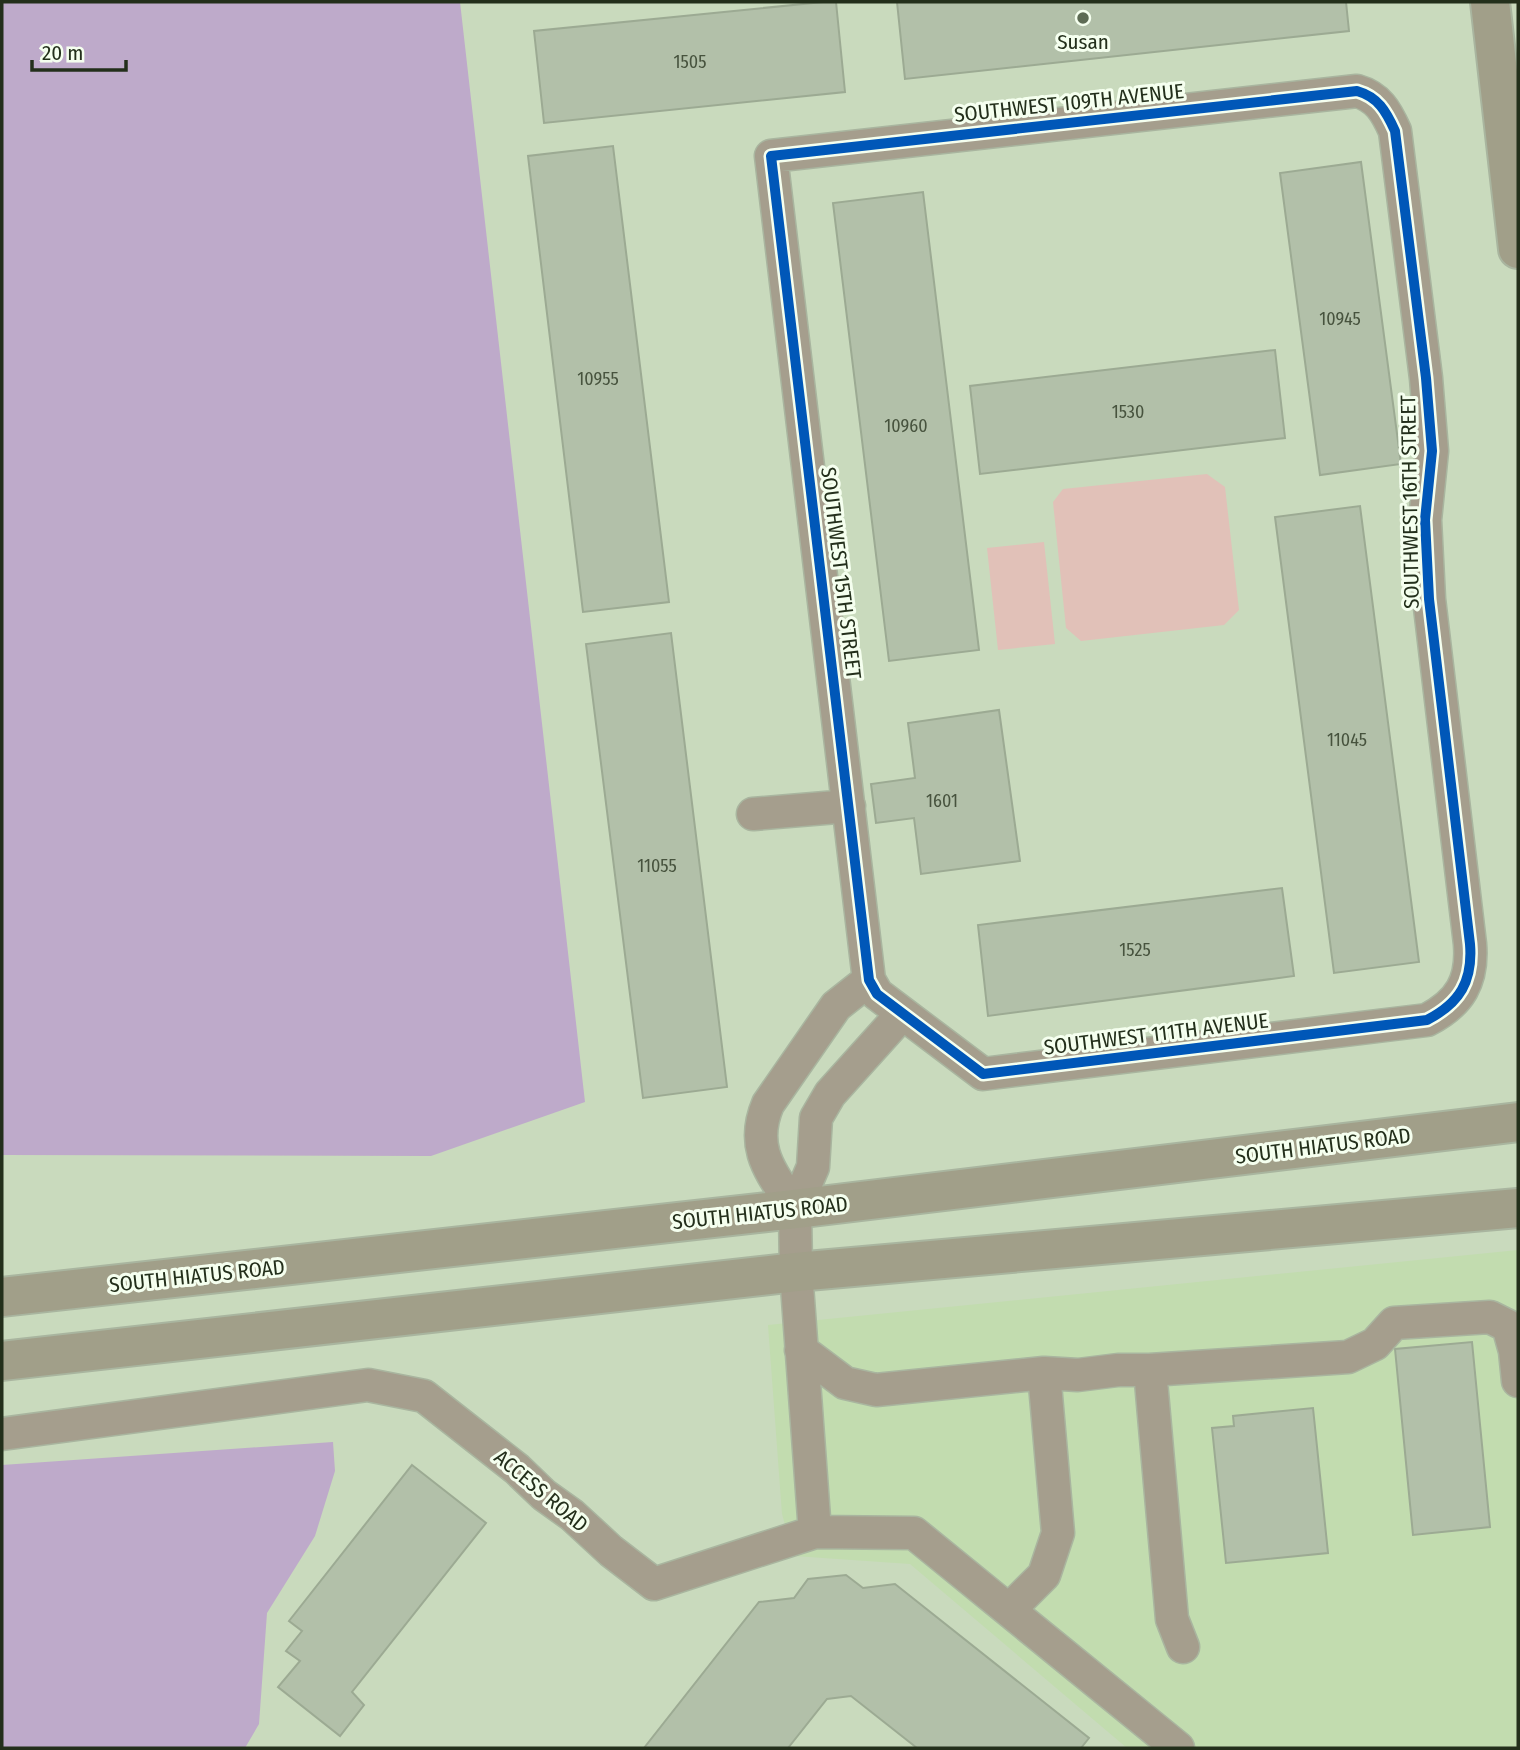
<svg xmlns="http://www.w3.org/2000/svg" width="1520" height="1750" font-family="'Fira Sans Condensed',sans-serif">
<rect width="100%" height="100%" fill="#c9dabd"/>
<!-- built -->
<path fill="#c2dcaf" d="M1518,1250v498h-391l-217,-184 -116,-8 -12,-42 -14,-189z"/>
<!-- green -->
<path fill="#e1c1b8" d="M1207,474l18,13 14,123 -15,15 -143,16 -15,-13 -13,-126 10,-13z
M1044,542l11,102 -57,6 -11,-102z"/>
<!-- water -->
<path fill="#beaaca" d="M2,2h458l125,1100 -154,54 -429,-1z
M333,1442l2,29 -20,65 -48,77 -8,111 -14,24h-243v-283z"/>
<!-- building -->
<path fill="#b2c0a9" stroke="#9caa93" stroke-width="2" d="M823,2h13l9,90 -301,31 -10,-92z
M897,2h449l3,29 -444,48z
M613,146l56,456 -86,10 -55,-456z
M1361,162l40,302 -81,11 -40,-302z
M923,192l56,458 -90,11 -56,-458z
M1275,350l10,88 -305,36 -10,-88z
M1360,506l59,456 -85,11 -59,-456z
M671,633l56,454 -84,11 -57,-454z
M999,710l21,151 -99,13 -7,-56 -38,5 -5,-39 44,-6 -7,-55z
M1282,888l12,88 -306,40 -10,-91z
M1472,1342l18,185 -77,8 -18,-186z
M1313,1408l15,145 -102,10 -14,-135 22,-2 -1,-10z
M412,1465l74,58 -134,169 12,13 -24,31 -62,-49 22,-26 -14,-10 16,-20 -13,-10z
M846,1575l17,13 32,-4 194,154 -8,10h-164l-66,-52 -24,3 -39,49h-144l115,-146 35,-4 14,-19z"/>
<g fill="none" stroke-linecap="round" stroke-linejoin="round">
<!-- minor casing -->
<g stroke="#a9b59f" stroke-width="35">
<path id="minor" d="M1357,91c21,6 29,20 38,40l31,247 6,73 -7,69 4,79 41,345c3,37 -10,59 -43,76l-444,54 -106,-80 -8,-14 -98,-824z
M753,814l96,-8
M795,1209c-23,-36 -46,-60 -27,-105l68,-98 33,-26
M801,1350l44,33 31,7 168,-17 34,2 40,-5h32l198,-13 27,-13 19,-21 96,-6 18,9 7,25 3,30
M1150,1370l22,249 11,28
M2,1434l366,-49 56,11 93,73 27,26 28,20 39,36 43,33 161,-52 -19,-260 -1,-63 18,-42 3,-49 14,-24 72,-80
M815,1532l99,1 264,215
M1009,1610l35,-35 14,-42 -14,-160"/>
</g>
<!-- major casing -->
<g stroke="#a9b59f" stroke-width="42">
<path id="major" d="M1490,2l28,247
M2,1297l793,-88 723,-87
M2,1361l794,-89 722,-64"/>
</g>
<!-- minor -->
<use href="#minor" stroke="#a59e8d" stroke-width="32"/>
<!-- major -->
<use href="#major" stroke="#a19f89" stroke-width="38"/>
<!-- cycleway casing -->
<g stroke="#f5ffef" stroke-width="15">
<path id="cycleway" d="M1357,91c21,6 29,20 38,40l31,247 6,73 -7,69 4,79 41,345c3,37 -10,59 -43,76l-444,54 -106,-80 -8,-14 -98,-824z"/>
</g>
<!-- cycleway -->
<use href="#cycleway" stroke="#0057b8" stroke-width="10"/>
</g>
<!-- markers -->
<circle fill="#5d6b54" stroke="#f5ffef" stroke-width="2.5" cx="1083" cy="18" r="7"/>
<g text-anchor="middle" stroke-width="6" stroke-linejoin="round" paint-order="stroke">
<!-- number labels -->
<g font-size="18" fill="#47533e">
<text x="690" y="68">1505</text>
<text x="1340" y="325">10945</text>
<text x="598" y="385">10955</text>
<text x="1128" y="418">1530</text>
<text x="906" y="432">10960</text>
<text x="1347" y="746">11045</text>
<text x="942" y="807">1601</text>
<text x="657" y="872">11055</text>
<text x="1135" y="956">1525</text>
</g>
<!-- poi labels -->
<g font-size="21" fill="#232f1b" stroke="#f5ffef">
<text x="1083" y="49">Susan</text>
</g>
<!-- street labels -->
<g font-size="21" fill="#232f1b" stroke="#f5ffef">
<text transform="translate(1069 103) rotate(-6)" y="7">SOUTHWEST 109TH AVENUE</text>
<text transform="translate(1410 502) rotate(-91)" y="7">SOUTHWEST 16TH STREET</text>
<text transform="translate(841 573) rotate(83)" y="7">SOUTHWEST 15TH STREET</text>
<text transform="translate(1156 1034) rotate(-7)" y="7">SOUTHWEST 111TH AVENUE</text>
<text transform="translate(1323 1146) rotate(-7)" y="7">SOUTH HIATUS ROAD</text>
<text transform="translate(760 1213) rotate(-6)" y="7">SOUTH HIATUS ROAD</text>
<text transform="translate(197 1276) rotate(-6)" y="7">SOUTH HIATUS ROAD</text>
<text transform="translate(541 1491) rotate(40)" y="7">ACCESS ROAD</text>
</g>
</g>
<!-- border -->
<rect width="1520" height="1750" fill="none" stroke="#232f1b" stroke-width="7"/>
<!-- scale -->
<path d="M32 60v10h94v-10" fill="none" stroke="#232f1b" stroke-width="3.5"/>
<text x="42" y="60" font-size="21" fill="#232f1b" stroke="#f5ffef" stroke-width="5" paint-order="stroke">20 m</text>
</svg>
